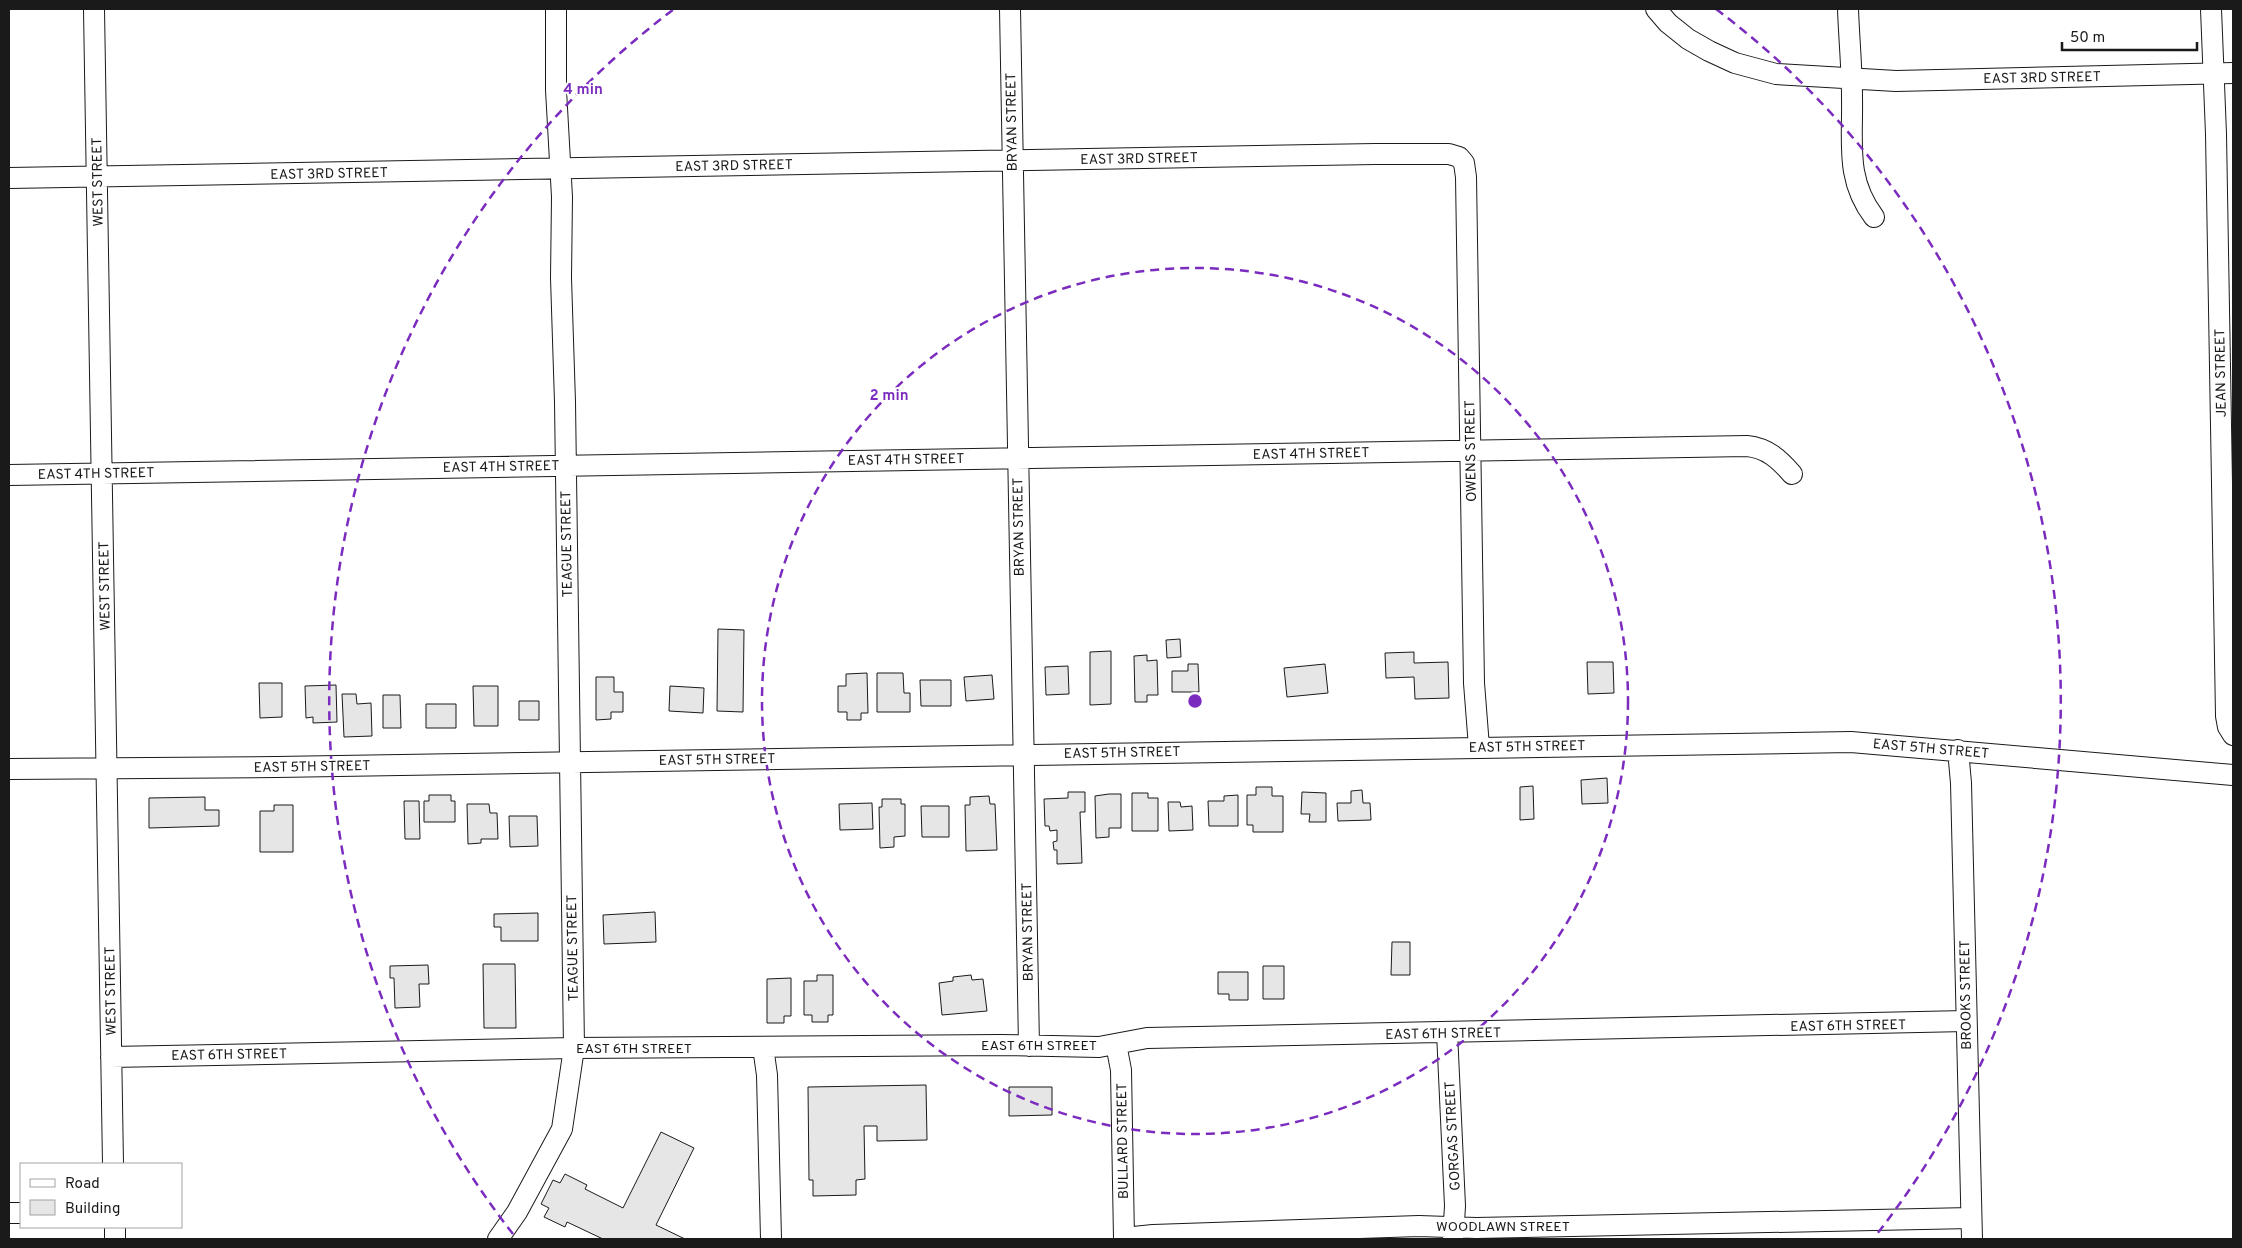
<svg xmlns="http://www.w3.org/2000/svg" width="2242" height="1248" font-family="Overpass,sans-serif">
<rect width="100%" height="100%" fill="#fff"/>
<!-- building -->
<path fill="#e6e6e6" stroke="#1a1a1a" d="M718,629l26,1 -1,82 -26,-1z
M1180,639l1,18 -14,1 -1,-18z
M1111,651v53l-21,1v-53z
M1414,652v11l34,-1 1,36 -34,1 -1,-22 -28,1 -1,-25z
M1147,655v6l10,-1 1,35h-11v7h-12l-1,-46z
M1587,662h26l1,31 -26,1z
M1188,664h10l1,28h-27v-21h16z
M1325,664l3,29 -41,4 -3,-29z
M1068,666l1,28 -23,1 -1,-28z
M867,673l1,40h-7v7h-14v-8h-9v-26h8v-12z
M877,673h26l1,20h6v19h-33z
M992,675l2,24 -28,2 -2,-24z
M596,677h18v15h9v20h-12v7l-15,1z
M920,680h31v26h-30z
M259,683h23v34l-22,1z
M336,685l1,37 -24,1v-6l-7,1 -1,-32z
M473,686h25v40h-24z
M670,686l34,2 -1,25 -34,-2z
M342,694h14l1,10 14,-1 1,33 -28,1z
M383,695h17l1,33h-18z
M519,701h20v19h-20z
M426,704h30v24h-30z
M1607,778l1,25 -26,1 -1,-24z
M1533,786l1,33 -14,1v-33z
M1256,787h16v9h11v36h-30v-7h-6v-30h9z
M1362,790l1,13h7l1,17 -33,1 -1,-18h14v-12z
M1068,792h17v20h-5l2,51 -25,1v-14h-3l-1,-8 4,-1v-11l-7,1 -1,-5h-4l-1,-27 24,-1z
M1302,792l24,1v29h-17l1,-8h-9z
M1132,793h16v5h10v33h-26z
M1109,794h12v34h-12v9l-13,1 -1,-42z
M429,795h22v6h4v21h-31v-21h5z
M1238,795v31h-29l-1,-25h16v-5z
M989,796l1,8h5l2,46 -31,1 -1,-46h5v-8z
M205,797v13h14v16l-70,2v-30z
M882,799h19v5h4v32l-11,1v10l-14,1 -1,-41h3z
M404,801h15l1,38h-15z
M1168,802h12l1,5 11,-1 1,24 -24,1z
M872,803l1,26 -33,1 -1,-26z
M467,804h22l1,9h7l1,26h-17v4l-13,1z
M274,805h19v47h-33v-41h14z
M921,806h28v31h-27z
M509,816h28l1,30 -28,1z
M655,912l1,30 -52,2 -1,-29z
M538,913v28h-37v-14h-7v-13z
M1392,942h18v33h-19z
M483,964h32l1,64h-32z
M428,965l1,19h-10l1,23 -25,1 -1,-30h-4v-12z
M1263,966h21v33h-21z
M1218,972h30v28h-19v-6h-11z
M817,975h16v40h-5v7h-16v-7h-8v-34h13z
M971,975l1,5 11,-1 4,32 -45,4 -3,-32 14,-2v-4z
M791,978v38h-7v7h-17v-44z
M926,1085l1,55 -50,1v-15h-13l1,53 -9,1v15l-43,1v-16h-4l-1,-93z
M1009,1087h43v28l-43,1z
M661,1132l33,16 -38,77 29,14h-82l-36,-17 -2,5 -21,-10 5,-9 -8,-4 12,-24 7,3 5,-9 22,11 -2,4 38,19z"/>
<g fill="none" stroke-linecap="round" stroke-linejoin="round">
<!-- minor casing -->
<g stroke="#1a1a1a" stroke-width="22">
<path id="minor" d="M94,9l19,1155
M1010,9l19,1037
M1656,9l12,14 20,16 21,12 26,12 41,11 120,7 337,-8
M1848,9c1,29 4,59 4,89 1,44 -7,81 22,119
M2211,9l5,125 10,582 2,11 5,8
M9,178l1367,-24h73l10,3 5,6 2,14 8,506 5,64
M9,475l1738,-29c20,2 32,13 45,28
M1958,750l3,33c3,152 8,304 11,456
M9,769l267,-2 1575,-25 382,33
M1447,1032l8,174 -2,33
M1116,1044l5,26 3,169
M763,1047l4,28 4,164
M111,1057l463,-9 426,-3 99,2 48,-9 819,-17
M9,1213h12
M115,1227v12
M1124,1238l29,-3 266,-9 57,2 495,-10
M498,1239l19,-27 45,-83 12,-81 -9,-646 -4,-124 1,-81 -6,-107v-81"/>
</g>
<!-- minor -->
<use href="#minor" stroke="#fff" stroke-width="20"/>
</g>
<!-- distance rings -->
<g fill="none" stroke="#7b2cbf" stroke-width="2.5" stroke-dasharray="9 6">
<circle cx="1195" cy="701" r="433"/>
<path d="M513 1234A866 866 0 0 1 674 9M1716 9A866 866 0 0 1 1877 1234"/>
</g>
<g text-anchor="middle" stroke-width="4" stroke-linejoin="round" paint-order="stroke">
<!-- street labels -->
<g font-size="14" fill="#1a1a1a" stroke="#fff">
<text transform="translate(2042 77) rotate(-1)" y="5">EAST 3RD STREET</text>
<text transform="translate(1011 122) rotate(-91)" y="5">BRYAN STREET</text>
<text transform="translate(1139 158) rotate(-1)" y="5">EAST 3RD STREET</text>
<text transform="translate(734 165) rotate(-1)" y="5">EAST 3RD STREET</text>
<text transform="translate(329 173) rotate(-1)" y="5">EAST 3RD STREET</text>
<text transform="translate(97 182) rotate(-91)" y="5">WEST STREET</text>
<text transform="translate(2220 373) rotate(-91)" y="5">JEAN STREET</text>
<text transform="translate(1470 451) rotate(-91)" y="5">OWENS STREET</text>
<text transform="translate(1311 453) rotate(-1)" y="5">EAST 4TH STREET</text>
<text transform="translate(906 459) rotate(-1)" y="5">EAST 4TH STREET</text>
<text transform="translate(501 466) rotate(-1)" y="5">EAST 4TH STREET</text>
<text transform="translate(96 473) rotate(-1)" y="5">EAST 4TH STREET</text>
<text transform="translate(1018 527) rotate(-91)" y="5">BRYAN STREET</text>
<text transform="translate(566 544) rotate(-91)" y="5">TEAGUE STREET</text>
<text transform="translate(104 586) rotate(-91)" y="5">WEST STREET</text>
<text transform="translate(1527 746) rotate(-1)" y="5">EAST 5TH STREET</text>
<text transform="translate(1931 748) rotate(5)" y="5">EAST 5TH STREET</text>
<text transform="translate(1122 752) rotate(-1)" y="5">EAST 5TH STREET</text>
<text transform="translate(717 759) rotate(-1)" y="5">EAST 5TH STREET</text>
<text transform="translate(312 766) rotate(-1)" y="5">EAST 5TH STREET</text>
<text transform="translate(1027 932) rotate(-91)" y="5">BRYAN STREET</text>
<text transform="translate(572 948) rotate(-91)" y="5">TEAGUE STREET</text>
<text transform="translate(110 991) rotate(-91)" y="5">WEST STREET</text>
<text transform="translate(1965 995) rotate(-91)" y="5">BROOKS STREET</text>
<text transform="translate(1848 1025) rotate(-1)" y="5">EAST 6TH STREET</text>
<text transform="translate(1443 1033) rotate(-1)" y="5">EAST 6TH STREET</text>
<text x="1039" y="1050">EAST 6TH STREET</text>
<text x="634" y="1053">EAST 6TH STREET</text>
<text transform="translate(229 1054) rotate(-1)" y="5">EAST 6TH STREET</text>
<text transform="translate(1452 1136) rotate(-93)" y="5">GORGAS STREET</text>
<text transform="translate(1122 1141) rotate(-91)" y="5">BULLARD STREET</text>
<text x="1503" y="1231">WOODLAWN STREET</text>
</g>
</g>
<circle cx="1195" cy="701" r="8" fill="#7b2cbf" stroke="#fff" stroke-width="2.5"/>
<g font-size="15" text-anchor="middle" font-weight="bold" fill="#7b2cbf" stroke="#fff" stroke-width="4" stroke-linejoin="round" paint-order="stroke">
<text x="583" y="94">4 min</text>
<text x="889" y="400">2 min</text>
</g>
<!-- border -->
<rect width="2242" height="1248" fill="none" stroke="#1a1a1a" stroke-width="20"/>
<!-- legend -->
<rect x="20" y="1163" width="162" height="65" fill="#ffffff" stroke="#a3a3a3"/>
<rect x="30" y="1179" width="25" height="8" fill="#ffffff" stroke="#a3a3a3"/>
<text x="65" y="1188" font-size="15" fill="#1a1a1a">Road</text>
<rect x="30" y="1200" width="25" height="15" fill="#e6e6e6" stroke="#a3a3a3"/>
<text x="65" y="1213" font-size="15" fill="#1a1a1a">Building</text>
<!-- scale -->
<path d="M2062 42v8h135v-8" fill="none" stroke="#1a1a1a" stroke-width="2.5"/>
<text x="2070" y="42" font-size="15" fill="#1a1a1a" stroke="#ffffff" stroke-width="4" paint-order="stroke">50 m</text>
</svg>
